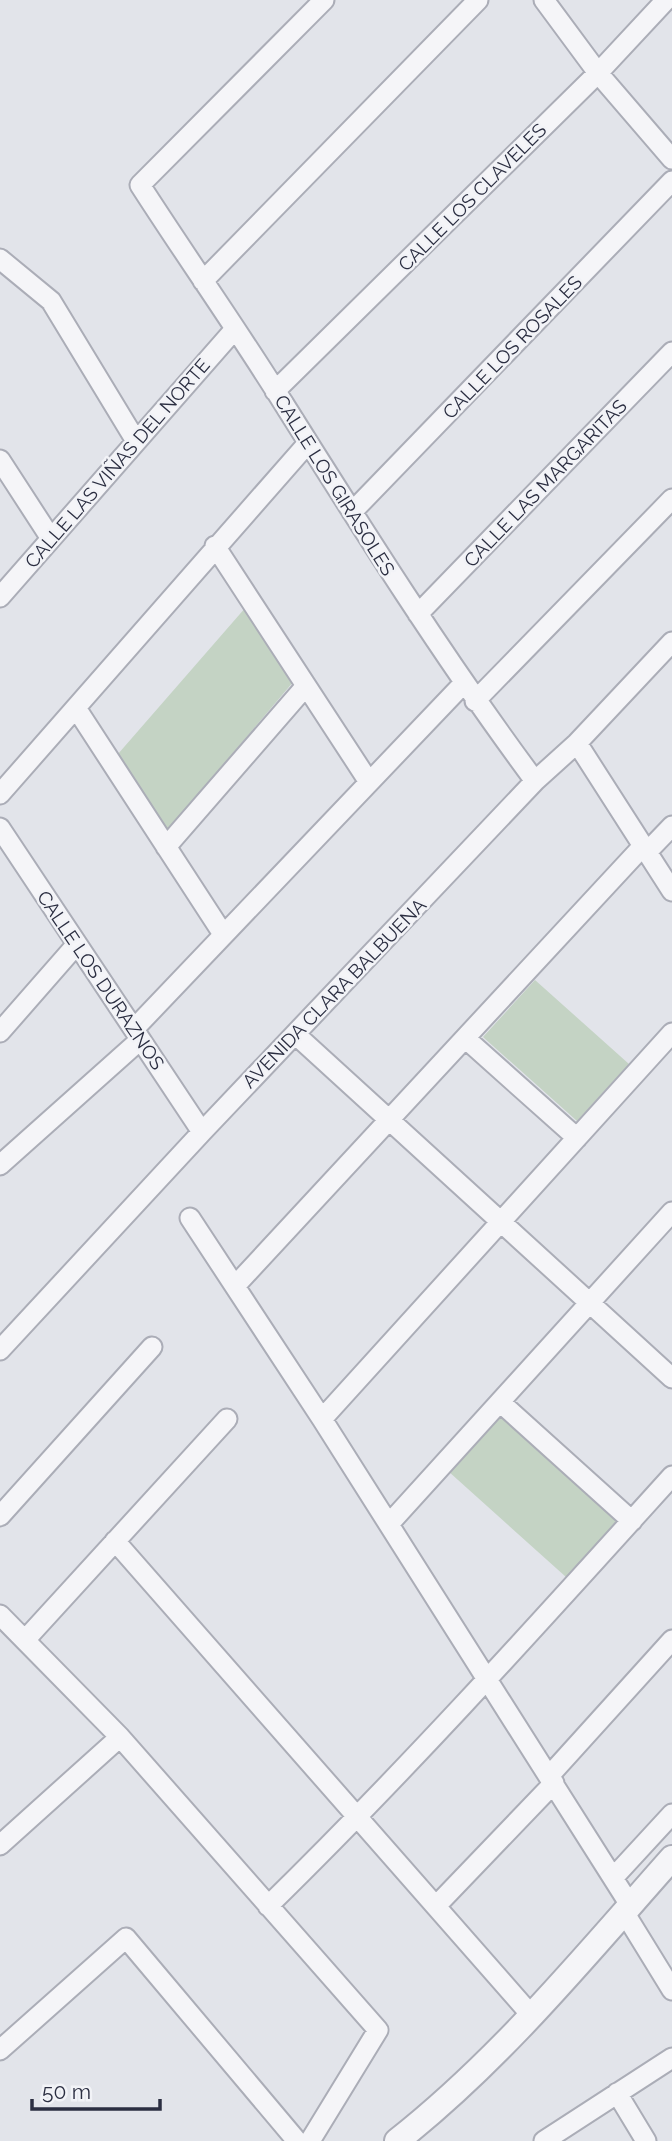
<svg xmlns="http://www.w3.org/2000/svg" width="672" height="2141" font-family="Raleway,sans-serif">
<rect width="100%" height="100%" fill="#e2e4ea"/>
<!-- green -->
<path fill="#c4d3c4" d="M246,607l48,74 -128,151 -48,-78z
M535,980l94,84 -52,57 -94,-84z
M500,1414l117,107 -51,56 -118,-106z"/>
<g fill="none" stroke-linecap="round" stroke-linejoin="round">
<!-- minor casing -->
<g stroke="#abadb7" stroke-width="23">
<path id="minor" d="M324,0l-184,185c45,70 93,138 137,208 83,132 165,263 258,388
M544,0l54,73 74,86
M0,259l51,42 85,140
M203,281l275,-281
M275,391l323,-318 68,-73
M0,460l50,77
M352,512l320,-331
M215,546l154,236
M0,597l235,-268
M418,614l254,-262
M475,701l197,-202
M76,708l147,226
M577,743l95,148
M0,794l308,-351
M0,828l202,304
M166,847l139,-160
M647,852l25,-26
M134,1029l330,-346
M0,1032l77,-88
M295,1034l377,344
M465,1038l112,100
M0,1165l140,-125
M190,1218l132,201 308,486
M235,1286l408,-440
M0,1350l202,-218 333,-351 42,-38 95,-101
M500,1402l132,119
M322,1419l350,-386
M0,1516l152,-169
M389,1524l283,-312
M115,1541l417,475
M0,1615l120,122 258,293 -68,111
M25,1640l202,-221
M549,1776l123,-136
M0,1845l120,-108
M613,1878l59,-64
M437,1905l117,-122
M268,1906c141,-138 272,-284 404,-430
M624,1912l48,78
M0,2050l126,-112 171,203
M617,2093l29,48
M544,2141l128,-83"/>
</g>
<!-- tertiary casing -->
<g stroke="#abadb7" stroke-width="28">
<path id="tertiary" d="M397,2141c104,-82 188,-185 275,-283"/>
</g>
<!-- minor -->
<use href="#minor" stroke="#f5f5f8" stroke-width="19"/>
<!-- tertiary -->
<use href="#tertiary" stroke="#f5f5f8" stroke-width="24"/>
</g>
<g text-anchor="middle" stroke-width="5" stroke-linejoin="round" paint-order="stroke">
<!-- street labels -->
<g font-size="19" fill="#2b2e41" stroke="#f2f3f7">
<text transform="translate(472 197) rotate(-45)" y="7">CALLE LOS CLAVELES</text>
<text transform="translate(512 347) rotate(-46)" y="7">CALLE LOS ROSALES</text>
<text transform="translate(117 463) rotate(-49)" y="7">CALLE LAS VIÑAS DEL NORTE</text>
<text transform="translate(545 483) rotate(-46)" y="7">CALLE LAS MARGARITAS</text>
<text transform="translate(335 485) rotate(58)" y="7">CALLE LOS GIRASOLES</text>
<text transform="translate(101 980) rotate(56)" y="7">CALLE LOS DURAZNOS</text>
<text transform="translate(334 993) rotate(-46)" y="7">AVENIDA CLARA BALBUENA</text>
</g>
</g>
<!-- scale -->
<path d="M32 2099v10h128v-10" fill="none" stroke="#2b2e41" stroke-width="3.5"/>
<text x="42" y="2099" font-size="21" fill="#2b2e41" stroke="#f2f3f7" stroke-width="5" paint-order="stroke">50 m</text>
</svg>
